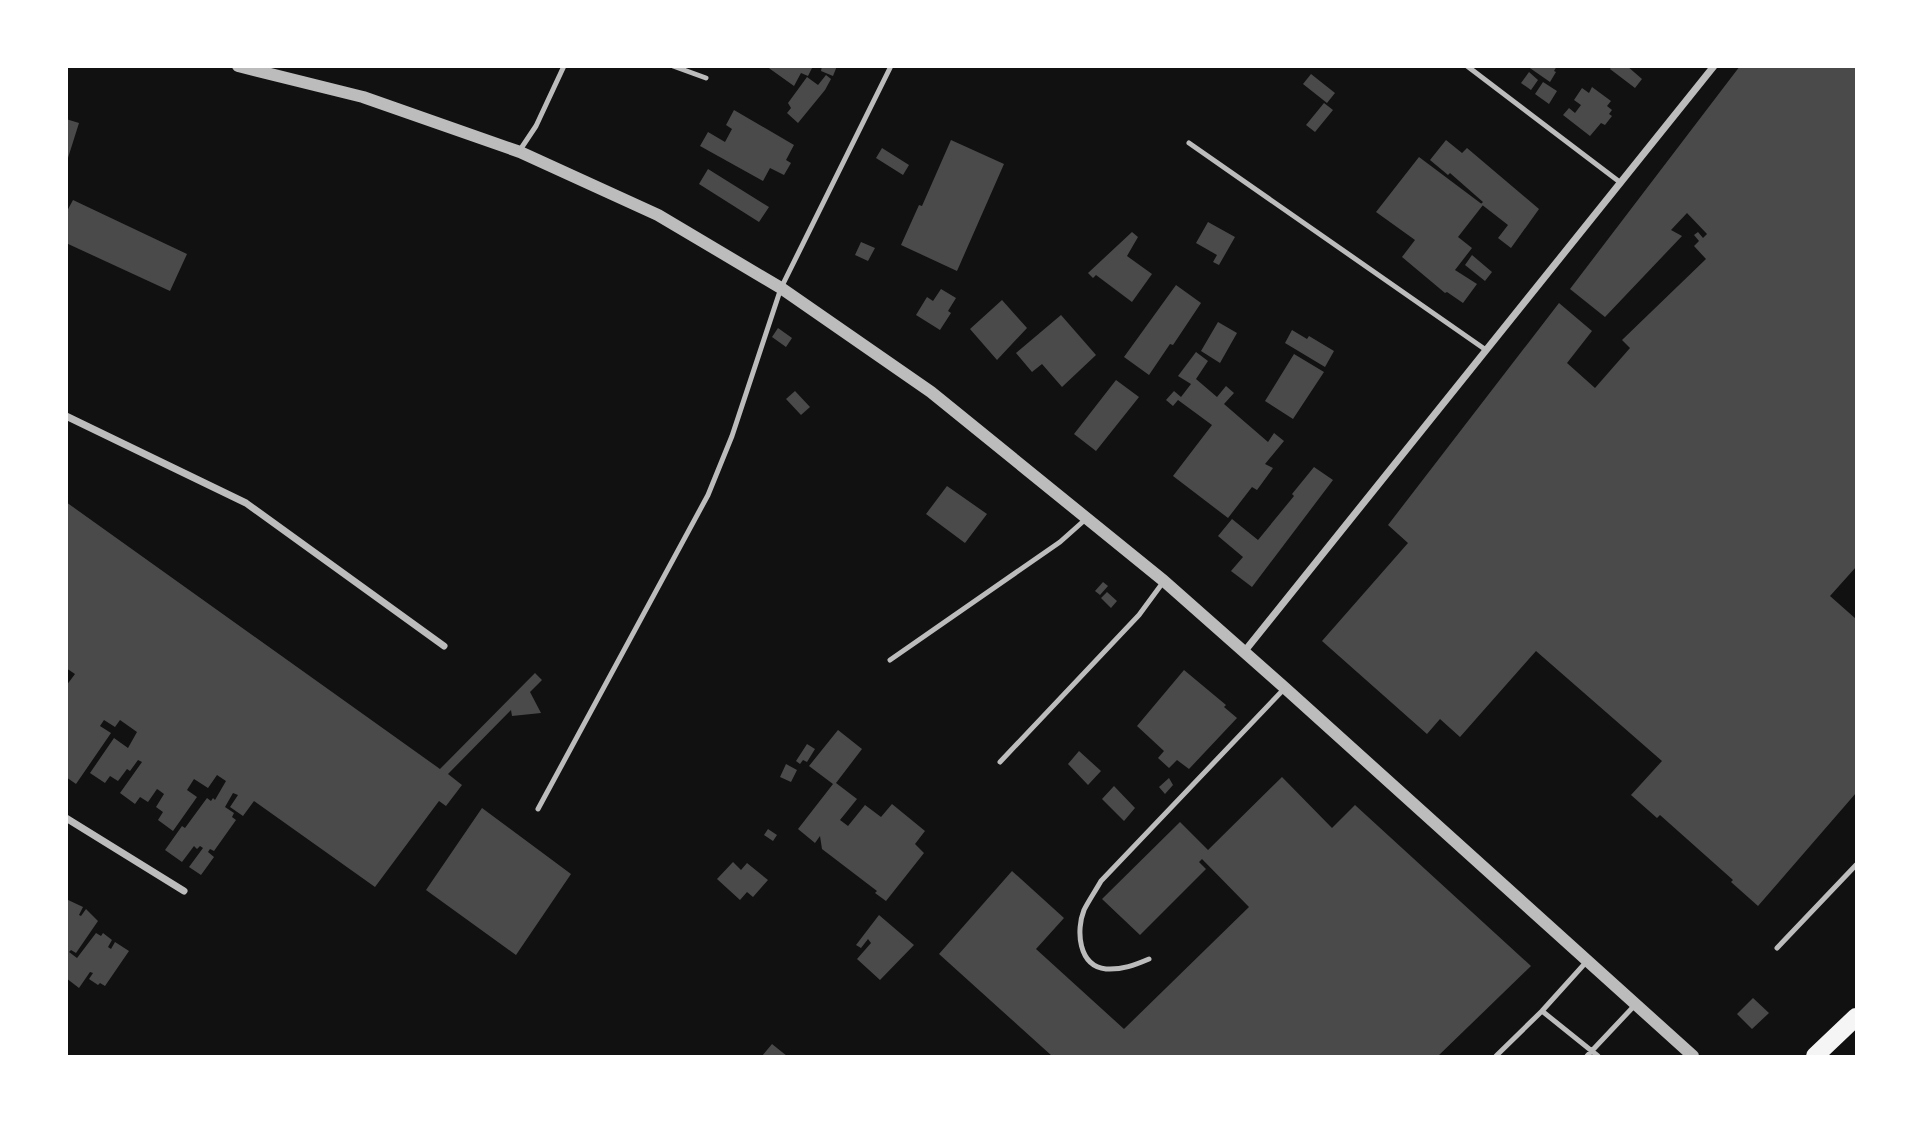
<svg xmlns="http://www.w3.org/2000/svg" width="1923" height="1123" font-family="'Asap Condensed',sans-serif">
<rect width="100%" height="100%" fill="#111"/>
<!-- building -->
<path fill="#4a4a4a" d="M766,66h47l-5,10 -7,-3 -7,13z
M822,66h15l-4,10 -12,-5z
M1527,66h30l-3,5 2,1 -6,10z
M1612,66h15l15,13 -7,9 -25,-19z
M1740,66h116v501l-26,29 26,23v174l-98,113 -27,-24 2,-2 -73,-65 -3,3 -26,-23 31,-34 -126,-110 -76,86 -20,-18 -13,15 -105,-93 86,-98 -20,-18 171,-222 33,28 -25,32 28,25 35,-40 -8,-8 84,-81 -12,-13 5,-5 -5,-6 4,-3 5,6 4,-4 -20,-21 -16,17 11,6 -77,81 -35,-28z
M1529,72l9,8 -7,10 -10,-7z
M1311,74l24,19 -8,10 -24,-19z
M826,75l5,4 -6,11 -27,33 -11,-10 4,-5 -3,-5 19,-26 11,8z
M1543,82l14,9 -8,13 -14,-10z
M1592,87l19,14 -4,5 5,4 -3,4 3,2 -7,9 -4,-2 -11,13 -27,-21 6,-7 6,5 6,-8 -7,-5 8,-12 7,5z
M1324,103l9,7 -18,22 -9,-7z
M734,110l60,35 -8,15 5,3 -7,12 -14,-7 -7,13 -63,-35 8,-14 17,10 7,-13 -6,-4z
M66,119l13,4 -12,38h-1z
M951,140l53,24 -47,107 -56,-26 18,-40 3,1z
M1446,140l16,13 5,-5 72,61 -28,39 -13,-10 10,-13 -27,-21 2,-2 -33,-29 -2,2 -18,-15z
M882,148l27,17 -6,10 -27,-17z
M1419,157l64,48 -25,32 14,11 -17,22 22,14 -14,19 -16,-11 -2,1 -43,-36 13,-17 -39,-28z
M708,169l61,38 -10,15 -60,-38z
M73,200l114,54 -17,37 -104,-48v-30z
M1208,222l27,15 -16,28 -6,-3 4,-7 -21,-12z
M1132,232l6,5 -11,19 25,18 -20,28 -36,-27 -3,3 -5,-5z
M861,242l14,6 -7,13 -13,-6z
M1472,255l20,17 -7,9 -20,-16z
M1176,285l25,18 -28,42 -3,-1 -21,31 -25,-18z
M941,289l15,9 -8,13 3,2 -11,17 -24,-15 11,-18 6,4z
M1002,300l25,28 -30,32 -27,-31z
M1061,315l35,40 -34,32 -20,-23 -10,8 -16,-19z
M1218,322l19,11 -17,30 -19,-12z
M778,328l14,10 -6,9 -14,-10z
M1292,330l15,9 2,-3 25,15 -9,16 -40,-24z
M1196,352l12,9 -12,18 21,18 9,-11 8,7 -10,11 44,38 6,-9 10,8 -19,23 8,4 -16,22 -5,-3 -24,31 -55,-42 39,-51 -34,-25 -5,6 -7,-6 8,-9 7,6 10,-13 -13,-8z
M1294,354l30,18 -31,47 -28,-18z
M1116,380l23,17 -43,54 -22,-17z
M795,391l15,16 -9,8 -15,-16z
M1314,467l19,13 -81,107 -21,-16 12,-14 -25,-21 14,-17 26,21 36,-44 -2,-2z
M947,486l40,28 -22,29 -39,-29z
M66,502l374,267 95,-96 7,7 -12,12 11,21 -29,3 -1,-6 -63,64 14,11 -16,21 -7,-5 -64,86 -121,-86 -11,15 -13,-9 8,-12 -5,-2 -8,14 9,6 -2,4 4,3 -22,31 -4,-2 -2,3 6,5 -13,18 -12,-8 14,-19 -3,-2 -3,3 -3,-3 -12,16 -17,-12 17,-24 3,2 22,-30 4,3 2,-3 2,2 11,-19 -9,-6 -9,13 -14,-9 -7,11 10,7 -24,34 -15,-11 5,-8 -7,-5 8,-13 -4,-3 -3,-2 -9,13 -8,-5 -5,7 -15,-11 22,-31 -4,-2 -8,11 -3,-2 -9,12 -8,-5 -5,7 -15,-10 24,-35 14,10 9,-16 -17,-12 -5,7 -11,-7 -4,6 11,7 -35,51 -10,-7 2,-86 -2,-5 9,-12 -9,-6z
M1103,582l5,4 -8,9 -5,-4z
M1107,592l10,9 -6,7 -10,-10z
M1184,670l42,35 -2,2 13,11 -48,51 -12,-9 -8,8 -11,-10 6,-7 -27,-25z
M838,730l24,19 -26,34 21,16 -17,21 8,6 17,-21 16,12 11,-13 33,27 -10,13 9,9 -38,48 -11,-8 2,-2 -55,-42 -2,-13 -5,7 -17,-14 35,-45 -24,-18z
M807,744l8,5 -8,13 -4,-2 -3,4 -4,-3z
M1079,751l22,20 -13,14 -20,-21z
M786,764l11,6 -6,12 -11,-5z
M1282,777l50,51 23,-23 176,161 -93,90h-386l-113,-102 73,-83 52,47 -28,31 88,80 125,-122 -47,-48 -3,3 7,7 -66,66 -38,-36 78,-77 28,28z
M1169,778l4,7 -8,9 -6,-7z
M1114,786l21,22 -11,13 -22,-22z
M482,808l89,66 -55,81 -90,-65z
M768,829l9,6 -4,6 -9,-6z
M733,862l8,8 6,-7 21,17 -15,17 -6,-5 -7,8 -23,-21z
M66,899l17,8 -4,8 2,1 5,-7 12,12 -22,32 -5,-3 -2,2 8,6 19,-25 5,3 2,-3 9,7 -4,7 3,2 4,-7 14,9 -24,35 -5,-3 -2,2 -9,-6 4,-6 -3,-1 -11,16 -13,-10z
M879,915l35,30 -34,35 -23,-21 14,-16 -3,-4 -7,9 -5,-3z
M1753,998l16,15 -17,16 -15,-15z
M772,1044l15,12h-25z"/>
<g fill="none" stroke-linecap="round" stroke-linejoin="round">
<!-- service -->
<path stroke="#bcbcbc" stroke-width="5" d="M673,66l33,12
M1467,66l154,117
M1189,143l297,207
M520,150l16,-24 28,-60
M890,660l170,-118 27,-24
M1000,762l139,-147 25,-34
M538,809l170,-314 24,-59 49,-148 110,-222
M1777,948l79,-83
M1149,959c-14,6 -27,11 -43,10 -28,-3 -30,-39 -22,-59 5,-10 12,-20 17,-29l184,-193
M1542,1011l56,45
M1496,1056l46,-45 46,-51
M1587,1056l48,-51"/>
<!-- minor -->
<path stroke="#bcbcbc" stroke-width="7" d="M66,416l180,87 198,143
M1244,652l470,-586
M66,818l118,73"/>
<!-- tertiary -->
<path stroke="#bcbcbc" stroke-width="12" d="M238,66l125,31 157,55 138,63 123,73 150,104 233,189 121,107 408,368"/>
<!-- primary -->
<path stroke="#f5f5f5" stroke-width="18" d="M1815,1056l41,-39"/>
</g>
<!-- border -->
<rect width="1923" height="1123" fill="none" stroke="#ffffff" stroke-width="136"/>
</svg>
